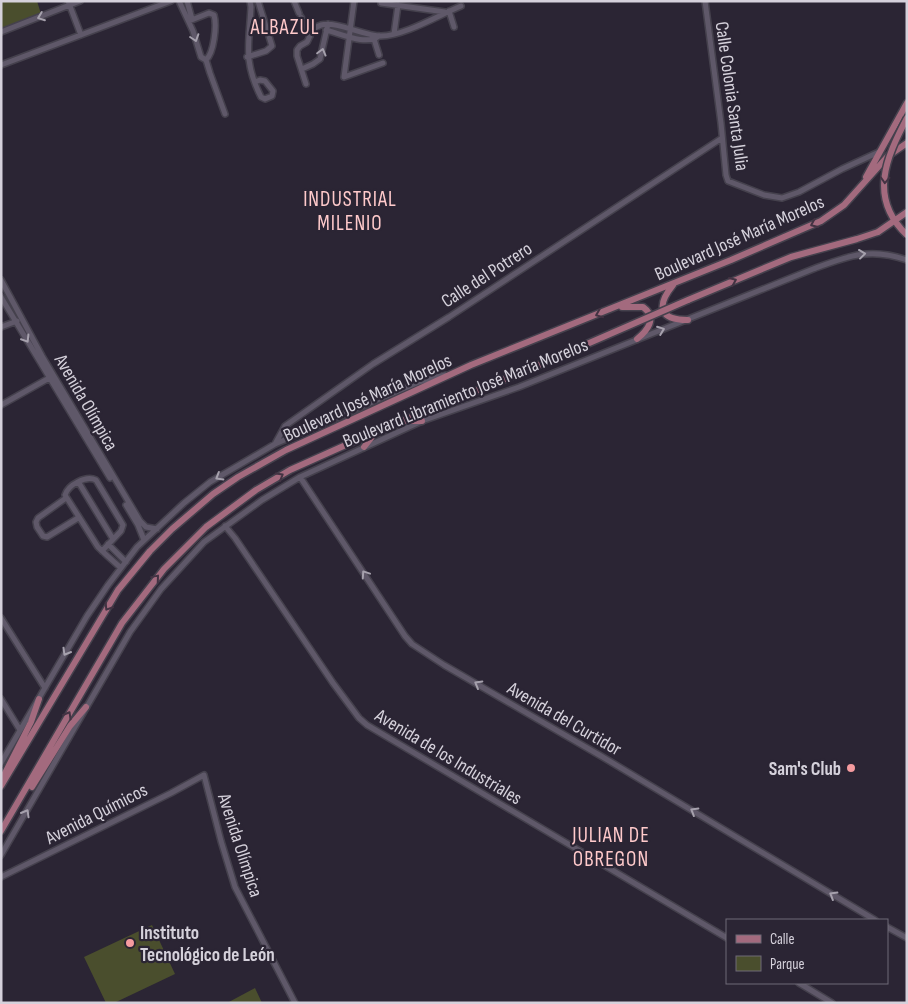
<svg xmlns="http://www.w3.org/2000/svg" width="908" height="1004" font-family="'Sofia Sans Condensed',sans-serif">
<rect width="100%" height="100%" fill="#2b2534"/>
<!-- green -->
<path fill="#4a4e2d" d="M1,1h36l4,13 -40,15z
M152,925l23,49 -61,29h-8l-22,-46z
M255,988l7,15h-35z"/>
<g fill="none" stroke-linecap="round" stroke-linejoin="round">
<!-- minor casing -->
<g stroke="#45414d" stroke-width="8">
<path id="minor" d="M68,1l13,34
M179,1l14,30 8,26 5,3 4,13 15,41
M187,1l5,18
M250,1l1,6c-2,38 -8,54 10,90l4,2 7,-3 1,-5 -8,-10 -5,-1 -5,2
M294,1l5,12
M354,1l-10,76 39,-14
M705,1l16,122 5,52 2,6 36,14 18,3 17,-6 43,-23 37,-17
M381,3l64,9
M449,11l5,16
M301,17l9,19
M189,21l20,-8 5,2c3,10 0,38 -8,45
M326,30c16,4 40,16 53,6
M1,32l79,-31
M394,34l4,-29
M374,39l5,16
M247,57l19,-6 6,-5 -14,-45
M1,65l170,-64
M302,69l11,-5 7,-5 8,-35
M306,84l-9,-28v-6l3,-4 7,-4c4,-7 4,-14 14,-17 16,-4 43,11 60,11 23,0 58,-21 80,-30
M1,280l41,76 98,165 6,6 11,2
M1,297l109,181
M1,327l16,-6
M1,405l50,-28
M275,444l10,-18 88,-62 76,-47 273,-179
M300,477l105,159 7,8 32,21 157,91 274,164
M79,483l34,56
M66,498l-28,20 -2,4 1,5 6,9 4,1 31,-19
M126,505l12,20 6,15
M225,526l10,12 98,145 26,35 8,7 360,213
M108,544l18,18
M102,551l19,-20 2,-6 -27,-45c-10,-5 -28,5 -31,15l33,52c7,7 15,14 23,21
M1,618l44,70
M1,699l19,31
M1,763l86,-147 21,-31 29,-38 47,-44 26,-21 65,-38 144,-62 26,-7
M1,855l129,-223 31,-43 43,-47 58,-42 38,-23 122,-56 97,-34 294,-118c35,-13 57,-22 94,-9
M1,877l170,-84 33,-18 17,66 14,46 60,116
M887,927l20,11
M799,983l33,20"/>
</g>
<!-- major casing -->
<g stroke="#45414d" stroke-width="9">
<path id="major" d="M866,177l41,-74
M673,285c-17,21 -14,35 15,35
M688,300l103,-43 66,-18 21,-7
M622,307h21c15,11 4,24 -6,32
M405,421h17
M364,447l12,-15
M2,779l29,-57 8,-23
M1,786l117,-196 32,-39 22,-22 41,-35 25,-17 48,-27 185,-85 260,-105 90,-39 23,-16 44,-49 19,-13
M32,787l38,-61 16,-19
M1,831l121,-208 42,-54 42,-42 50,-37 34,-20 87,-39 148,-60"/>
</g>
<!-- minor -->
<use href="#minor" stroke="#5f5869" stroke-width="5"/>
<!-- major -->
<use href="#major" stroke="#a36a7e" stroke-width="6"/>
<!-- major-bridge casing -->
<g stroke="#45414d" stroke-width="9" stroke-linecap="butt">
<path id="major-bridge" d="M907,118c-21,40 -39,80 0,117
M878,232l29,-20
M525,371l163,-71"/>
</g>
<!-- major-bridge -->
<use href="#major-bridge" stroke="#a36a7e" stroke-width="6"/>
</g>
<!-- one-way arrows -->
<defs><path id="oneway-chevron" d="M-2-3.5L2.5 0L-2 3.5" fill="none" stroke-width="1.6" stroke-linecap="round" stroke-linejoin="round" transform="scale(1.25)"/></defs>
<g stroke="#a6a1ad">
<use href="#oneway-chevron" transform="translate(41 17) rotate(159)"/>
<use href="#oneway-chevron" transform="translate(195 38) rotate(72)"/>
<use href="#oneway-chevron" transform="translate(322 52) rotate(-75)"/>
<use href="#oneway-chevron" transform="translate(862 254) rotate(-7)"/>
<use href="#oneway-chevron" transform="translate(661 330) rotate(-21)"/>
<use href="#oneway-chevron" transform="translate(26 339) rotate(58)"/>
<use href="#oneway-chevron" transform="translate(219 477) rotate(149)"/>
<use href="#oneway-chevron" transform="translate(365 574) rotate(-124)"/>
<use href="#oneway-chevron" transform="translate(66 652) rotate(120)"/>
<use href="#oneway-chevron" transform="translate(478 684) rotate(-150)"/>
<use href="#oneway-chevron" transform="translate(694 811) rotate(-149)"/>
<use href="#oneway-chevron" transform="translate(26 813) rotate(-60)"/>
<use href="#oneway-chevron" transform="translate(833 895) rotate(-149)"/>
</g>
<g stroke="#433343">
<use href="#oneway-chevron" transform="translate(885 180) rotate(93)"/>
<use href="#oneway-chevron" transform="translate(814 224) rotate(156)"/>
<use href="#oneway-chevron" transform="translate(733 281) rotate(-23)"/>
<use href="#oneway-chevron" transform="translate(599 314) rotate(158)"/>
<use href="#oneway-chevron" transform="translate(280 476) rotate(-30)"/>
<use href="#oneway-chevron" transform="translate(156 578) rotate(-50)"/>
<use href="#oneway-chevron" transform="translate(108 607) rotate(123)"/>
<use href="#oneway-chevron" transform="translate(68 715) rotate(-60)"/>
</g>
<!-- markers -->
<g fill="#f59b9f" stroke="#2b2534" stroke-width="2">
<circle cx="851" cy="768" r="5"/>
<circle cx="130" cy="943" r="5"/>
</g>
<g text-anchor="middle" stroke-width="4.5" stroke-linejoin="round" paint-order="stroke">
<!-- street labels -->
<g font-size="19" fill="#d5d1db" stroke="#2b2534">
<text transform="translate(733 96) rotate(82)" y="7">Calle Colonia Santa Julia</text>
<text transform="translate(739 237) rotate(-24)" y="7">Boulevard José María Morelos</text>
<text transform="translate(486 274) rotate(-33)" y="7">Calle del Potrero</text>
<text transform="translate(465 392) rotate(-22)" y="7">Boulevard Libramiento José María Morelos</text>
<text transform="translate(367 397) rotate(-25)" y="7">Boulevard José María Morelos</text>
<text transform="translate(87 402) rotate(60)" y="7">Avenida Olímpica</text>
<text transform="translate(565 718) rotate(30)" y="7">Avenida del Curtidor</text>
<text transform="translate(449 756) rotate(31)" y="7">Avenida de los Industriales</text>
<text transform="translate(96 813) rotate(-27)" y="7">Avenida Químicos</text>
<text transform="translate(241 845) rotate(72)" y="7">Avenida Olímpica</text>
</g>
<!-- poi labels -->
<g font-size="19" font-weight="bold" fill="#d5d1db" stroke="#2b2534" text-anchor="end">
<text x="841" y="775">Sam's Club</text>
<text x="140" y="939" text-anchor="start">Instituto<tspan x="140" dy="22">Tecnológico de León</tspan></text>
</g>
<!-- quarter labels -->
<g font-size="21" letter-spacing="1" fill="#ffcacb" stroke="#2b2534">
<text x="285" y="34">ALBAZUL</text>
<text x="350" y="206">INDUSTRIAL<tspan x="350" dy="24">MILENIO</tspan></text>
<text x="611" y="842">JULIAN DE<tspan x="611" dy="24">OBREGON</tspan></text>
</g>
</g>
<!-- border -->
<rect width="908" height="1004" fill="none" stroke="#d5d1db" stroke-width="5"/>
<!-- legend -->
<rect x="726" y="919" width="162" height="65" fill="#2b2534" stroke="#6f6a77"/>
<rect x="736" y="935" width="25" height="8" fill="#a36a7e" stroke="#6f6a77"/>
<text x="770" y="944" font-size="15" fill="#d5d1db">Calle</text>
<rect x="736" y="956" width="25" height="15" fill="#4a4e2d" stroke="#6f6a77"/>
<text x="770" y="969" font-size="15" fill="#d5d1db">Parque</text>
</svg>
